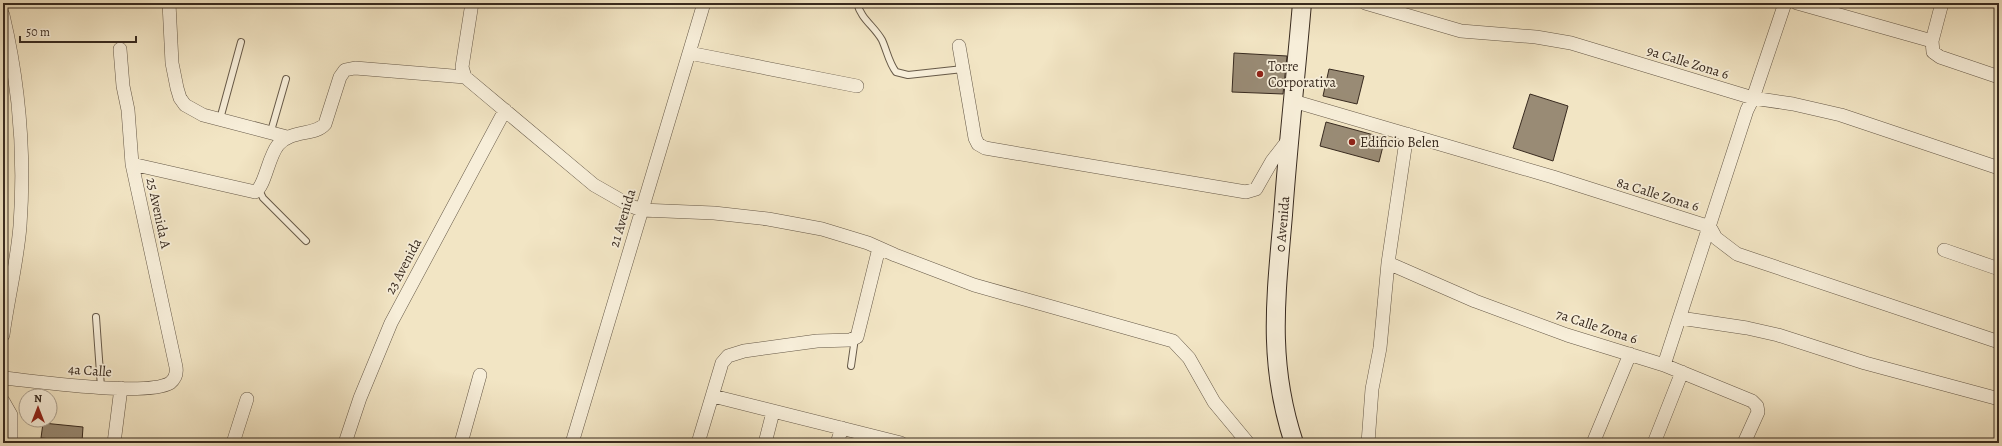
<svg xmlns="http://www.w3.org/2000/svg" width="2002" height="446" font-family="Alegreya,serif">
<rect width="100%" height="100%" fill="#f2e5c4"/>
<filter id="stains"><feTurbulence type="fractalNoise" baseFrequency=".005" numOctaves="4"/><feColorMatrix values="0 0 0 0 .2 0 0 0 0 .09 0 0 0 0 .02 0 0 0 .5 -.17"/></filter>
<radialGradient id="worn" r=".72"><stop offset=".6" stop-color="#630" stop-opacity="0"/><stop offset="1" stop-color="#630" stop-opacity=".3"/></radialGradient>
<!-- building -->
<path fill="#998b75" stroke="#382a1f" d="M1234,53l53,3 -4,38 -51,-2z
M1329,69l35,7 -7,28 -34,-8z
M1530,94l38,12 -15,55 -40,-13z
M1326,122l59,16 -6,24 -59,-16z
M43,423l40,4 -1,15 -41,-4z"/>
<g fill="none" stroke-linecap="round" stroke-linejoin="round">
<!-- lane casing -->
<g stroke="#665948" stroke-width="8">
<path id="lane" d="M857,3c4,16 17,23 25,37 5,11 7,23 14,32l12,3 55,-6
M220,119l21,-77
M271,131l15,-52
M259,190l4,8 43,43
M96,317l5,70
M851,366l4,-28"/>
</g>
<!-- street casing -->
<g stroke="#665948" stroke-width="14">
<path id="street" d="M169,3l3,60 5,25 3,10 5,7 18,10 84,22
M1365,3l96,28 75,6 35,6 182,55 40,6 48,11 158,53
M1797,3l135,38
M1942,3l-10,38 1,11 7,5 59,20
M3,15c16,68 22,141 17,211 -3,37 -12,72 -17,109
M959,46l16,92 3,6 7,4 261,44 10,-3 16,-28 17,-22
M689,53l168,33
M465,77l-3,-10 10,-64
M1293,101l260,76 157,50 6,11 21,16 262,88
M132,164l123,28c10,-5 13,-35 23,-47 14,-16 37,-9 47,-21l15,-47 5,-7 10,-2 110,9 129,108 35,20 12,5 73,3 54,6 54,10 46,14 27,12 79,30 199,56 16,17 25,44 34,41
M1944,250l55,19
M1388,263l87,38 92,34 97,30 88,36 5,5 1,6 -14,31
M1680,318l67,10 31,7 87,28 134,36
M1664,365l83,-255 6,-12 32,-95
M3,378c32,3 143,19 167,5 5,-4 7,-10 6,-16l-44,-203 -4,-54 -5,-24 -3,-37
M713,396l188,47
M3,401l8,14v28
M114,443l7,-55
M233,443l14,-44
M345,443l15,-45 31,-75 114,-213
M461,443l19,-68
M572,443l132,-440
M698,443l24,-80 6,-7 16,-5 73,-10 33,-1 7,-3 22,-89
M765,443l8,-31
M837,443l5,-15
M1368,443l4,-54 8,-41 8,-85 19,-129
M1593,443l37,-89
M1654,443l28,-71"/>
</g>
<!-- secondary casing -->
<g stroke="#382a1f" stroke-width="20">
<path id="secondary" d="M1294,443c-27,-81 -18,-146 -11,-228 5,-71 13,-141 19,-212"/>
</g>
<!-- lane -->
<use href="#lane" stroke="#f7eed9" stroke-width="6"/>
<!-- street -->
<use href="#street" stroke="#f7eed9" stroke-width="13"/>
<!-- secondary -->
<use href="#secondary" stroke="#f7eed9" stroke-width="18"/>
</g>
<!-- markers -->
<g fill="#8f2418" stroke="#f7eed9" stroke-width="1.5">
<circle cx="1260" cy="74" r="4"/>
<circle cx="1352" cy="142" r="4"/>
</g>
<g text-anchor="middle" stroke-width="3.5" stroke-linejoin="round" paint-order="stroke">
<!-- street labels -->
<g font-size="14" fill="#382a1f" stroke="#f7eed9">
<text transform="translate(1688 62) rotate(17)" y="5">9a Calle Zona 6</text>
<text transform="translate(1658 194) rotate(17)" y="5">8a Calle Zona 6</text>
<text transform="translate(159 213) rotate(78)" y="5">25 Avenida A</text>
<text transform="translate(622 218) rotate(-73)" y="5">21 Avenida</text>
<text transform="translate(1282 224) rotate(-85)" y="5">0 Avenida</text>
<text transform="translate(403 266) rotate(-62)" y="5">23 Avenida</text>
<text transform="translate(1597 326) rotate(18)" y="5">7a Calle Zona 6</text>
<text transform="translate(90 370) rotate(4)" y="5">4a Calle</text>
</g>
<!-- poi labels -->
<g font-size="14" fill="#382a1f" stroke="#f7eed9" text-anchor="start">
<text x="1268" y="71">Torre<tspan x="1268" dy="16">Corporativa</tspan></text>
<text x="1360" y="147">Edificio Belen</text>
</g>
</g>
<!-- margin -->
<rect width="2002" height="446" fill="none" stroke="#f2e5c4" stroke-width="16"/>
<rect x="4" y="4" width="1994" height="438" fill="none" stroke="#382a1f" stroke-width="2"/>
<rect x="8" y="8" width="1986" height="430" fill="none" stroke="#382a1f"/>
<!-- north arrow -->
<g transform="translate(38 408)"><circle r="19" fill="#f7eed9" stroke="#aba08f"/>
<path d="M0-3L7 15L0 10L-7 15Z" fill="#8f2418"/>
<text y="-6" font-size="11" font-weight="bold" text-anchor="middle" fill="#382a1f">N</text>
</g>
<!-- scale -->
<path d="M20 36v6h116v-6" fill="none" stroke="#382a1f" stroke-width="2"/>
<text x="26" y="36" font-size="12" fill="#382a1f" stroke="#f7eed9" stroke-width="3" paint-order="stroke">50 m</text>
<rect width="100%" height="100%" filter="url(#stains)"/>
<rect width="100%" height="100%" fill="url(#worn)"/>
</svg>
